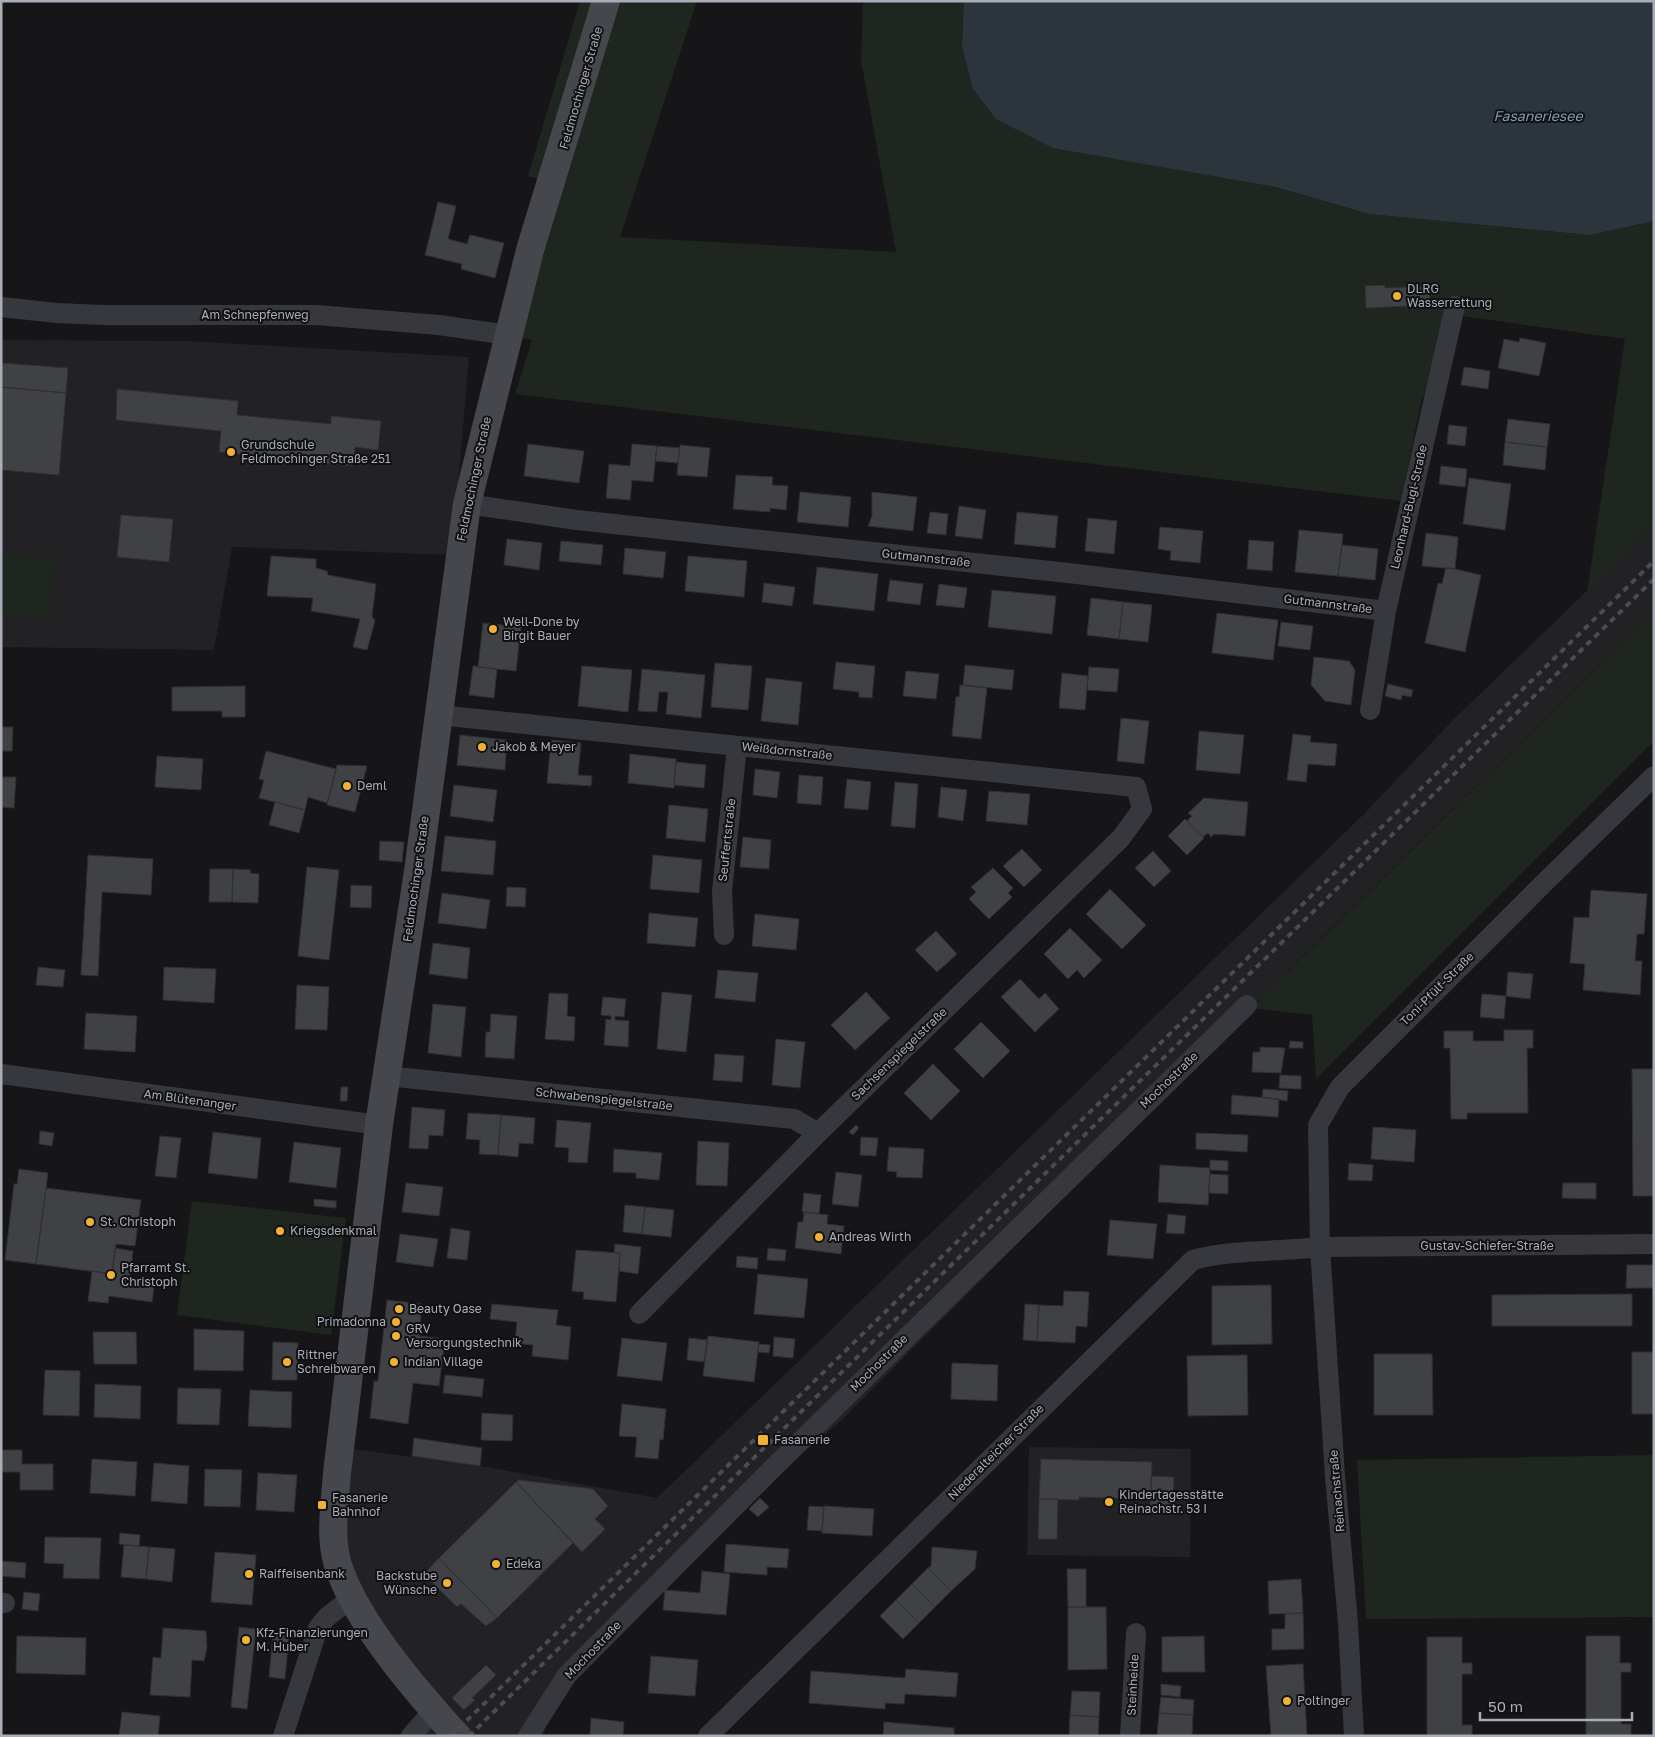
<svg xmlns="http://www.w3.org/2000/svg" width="1655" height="1737" font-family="'Golos Text',sans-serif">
<rect width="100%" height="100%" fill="#161618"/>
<!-- built -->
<path fill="#222225" d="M1,340l185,1 283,16 -17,198 -220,-8 -18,103 -213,-3z
M1654,526v86l-355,348 -458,461 -75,62 -105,106 -97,104 -22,43h-144l29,-31 -67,-87 -20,-71 6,-99 135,18 176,32 707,-684 87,-92z
M1029,1447l162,2 -1,108 -163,-2z"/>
<!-- green -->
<path fill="#1e261f" d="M580,1h117l-77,236 276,15 -35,-192 2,-59h101l-2,45 314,141 93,27 221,21 64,-14v305l-67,66 38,-253 -170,-24 -34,87 -20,99 -886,-107 17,-54 -24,-5 44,-152 -24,-7z
M1,554l53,4 -4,61 -49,-3z
M1654,612v129l-338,338 -4,-64 -61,-7z
M192,1201l154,17 -15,117 -154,-20z
M1654,1455v162l-288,2 -9,-159z"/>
<!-- water -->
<path fill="#2c353c" d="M964,1h690v220l-64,14 -221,-21 -93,-27 -223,-39 -57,-29 -23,-30 -11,-43z"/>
<!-- building -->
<path fill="#404145" stroke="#303034" d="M438,202l18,4 -8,33 19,5 3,-9 34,8 -9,35 -34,-9 1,-5 -37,-9z
M1385,285v3l44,-2 1,19 -64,3 -1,-22z
M1520,338l26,5 -7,33 -41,-8 6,-29 15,3z
M2,363l66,5 -2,25 -65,-6z
M1464,367l26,4 -2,18 -27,-4z
M1,387l65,6 -7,82 -58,-5z
M117,389l121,12 -1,14 94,9v-8l50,5 -3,29 -23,-3 -2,19 -134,-14 2,-21 -105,-11z
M1508,419l42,5 -3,23 -42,-5z
M1449,425l18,2 -2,19 -18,-2z
M1505,442l42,5 -2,23 -42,-5z
M528,444l56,7 -5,32 -55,-7z
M632,444l25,2 -4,36 -21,-2 -2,20 -24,-2 3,-34 21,2z
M680,445l30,3 -3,29 -30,-2z
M657,446l23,2 -2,15 -23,-2z
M1441,466l26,3 -2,18 -26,-3z
M736,475l37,2 -1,8 16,1 -2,24 -16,-2v4l-37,-3z
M1469,478l42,6 -6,46 -42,-6z
M800,492l51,5 -3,30 -51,-5z
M872,492l45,5 -4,34 -45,-5 4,-10z
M959,506l27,4 -4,29 -27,-3z
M930,512l18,2 -2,21 -19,-2z
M1017,512l41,4 -3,32 -41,-4z
M121,515l52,4 -4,43 -52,-5z
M1088,518l29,3 -3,33 -29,-3z
M1160,527l43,4 -3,32 -30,-3 1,-9 -13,-2z
M1299,530l44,4 -5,42 -43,-4z
M1426,533l32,4 -3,32 -33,-3z
M507,539l35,4 -3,27 -35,-5z
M1249,540l25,2 -2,29 -25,-2z
M561,541l42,4 -2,20 -42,-4z
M1342,545l36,4 -3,31 -37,-4z
M625,548l41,4 -3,26 -40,-4z
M271,556l45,3v9l11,3 1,4 48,9 -4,32 3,5 -8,29 -14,-3 7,-28 -49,-8 2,-13 -46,-2z
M688,556l59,5 -3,36 -59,-6z
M817,567l61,7 -4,37 -61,-7z
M1446,567l35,8 -16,77 -40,-9 13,-60 4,1z
M890,580l33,4 -3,21 -33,-4z
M764,583l31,4 -3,19 -30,-4z
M939,584l28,4 -3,20 -28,-3z
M992,590l64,6 -4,38 -64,-7z
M1091,598l32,4 -4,37 -32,-4z
M1123,602l29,3 -4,37 -29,-3z
M1217,613l61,7 -5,40 -61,-7z
M1281,622l32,4 -3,24 -32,-4z
M483,623l38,4 -5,44 -38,-4z
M1314,657l35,4 6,9 -4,35 -26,-4 -14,-16z
M836,662l39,4 -3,32 -13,-1v-5l-26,-3z
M715,663l37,3 -4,44 -37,-3z
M965,665l49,5 -2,20 -49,-5z
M473,666l24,3 -3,29 -25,-3z
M582,666l50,4 -4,42 -50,-6z
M1089,667l30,2 -2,23 -30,-2z
M642,669l63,6 -4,43 -35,-4 2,-22h-9l-2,20 -19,-1z
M906,671l33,3 -3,25 -33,-3z
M1062,673l26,3 -3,34 -26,-2z
M766,678l36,4 -4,43 -37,-4z
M1388,684l25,6 -2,7 -9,-2 -1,5 -16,-4z
M960,685l27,3 -6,51 -29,-3 4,-39h3z
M245,686v31h-23v-6h-50v-24z
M1121,718l28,3 -5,43 -27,-3z
M1,727h12l-1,24h-11z
M1199,731l45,4 -4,39 -44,-4z
M1293,734l18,2 -1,6 27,2 -2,22 -27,-2 -2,18 -19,-2z
M460,735l47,5 -2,30 -48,-5z
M551,740l30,3 -3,32 14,1 -1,10 -44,-3z
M266,751l70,18 -9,34 -19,-6 -3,13 -46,-12 5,-18 -5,-1z
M630,754l46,5 -2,29 -46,-5z
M157,756l46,3 -2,31 -46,-3z
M676,762l30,3 -2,23 -30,-3z
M337,765l30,1 -12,46 -28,-7z
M755,769l25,3 -3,26 -24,-3z
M799,775l24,2 -2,28 -24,-2z
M1,777h15l-2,31 -13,-1z
M847,779l24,3 -3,28 -24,-2z
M895,782l23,2 -3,44 -24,-2z
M454,785l43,5 -4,32 -43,-6z
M941,787l26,3 -4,31 -25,-4z
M989,791l41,3 -3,31 -41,-4z
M1204,798l44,4 -3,34 -31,-2 -3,3 -3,-4 -5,4 -16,-16 5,-5 -4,-3z
M275,802l30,8 -6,23 -30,-8z
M669,805l39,4 -3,33 -39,-4z
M1185,819l19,19 -17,17 -19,-19z
M445,836l51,5 -3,34 -52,-4z
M743,837l28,3 -2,29 -29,-2z
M380,841l24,1 -2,20 -23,-2z
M1022,849l20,21 -18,17 -21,-21z
M1153,851l18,20 -17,16 -19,-19z
M88,855l65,4 -2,36 -49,-3 -4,84 -17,-1z
M653,855l49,5 -3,33 -49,-4z
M307,867l32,3 -10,90 -31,-4z
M993,868l20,20 -5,5 4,4 -23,22 -20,-20 7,-7 -5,-5z
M210,869h23l-1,33h-23z
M233,869l18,1 -1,3 9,1 -1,29 -26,-1z
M351,885l21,1 -1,22 -21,-1z
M507,887l19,1 -1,19 -19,-1z
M1110,889l36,36 -24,24 -36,-35z
M1591,890l56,4 -3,40h-7l-2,27h7l-2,34 -57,-5 2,-26 -15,-1 4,-46 15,1z
M442,893l48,7 -4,29 -48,-6z
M649,913l49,5 -3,29 -48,-4z
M755,914l44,5 -3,31 -44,-4z
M1070,928l32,32 -18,18 -7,-8 -9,9 -24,-25z
M936,931l21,23 -20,18 -22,-22z
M433,943l37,5 -3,31 -38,-5z
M38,967l27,3 -2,17 -27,-2z
M164,967l52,2 -2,34 -51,-3z
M718,970l40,3 -3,29 -40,-4z
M1508,972l25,2 -3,25 -24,-3z
M1020,979l19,20 6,-6 14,16 -24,23 -34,-35z
M297,985l32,2 -2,43 -32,-1z
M662,992l30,3 -6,57 -29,-3z
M866,992l24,26 -35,32 -24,-25z
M549,993l19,1 -1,22 8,1 -1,24 -29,-2z
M1482,994l24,2 -2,23 -24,-2z
M603,997l23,2 -2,18 -9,-1v4l14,1 -1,26 -24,-2 2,-26 5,1v-4l-10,-1z
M433,1004l33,3 -5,50 -33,-4z
M86,1013l51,3 -2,36 -51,-3z
M491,1014l26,2 -3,43 -29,-2 1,-25h4z
M981,1022l29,29 -27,27 -29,-29z
M1504,1030h29v18h-6l1,65h-61v6h-16l-1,-71h-6v-17h29v10h31z
M776,1039l29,3 -5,46 -28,-3z
M1290,1041l13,1v6h-14z
M1260,1047l25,1 -4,25 -29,-1 1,-20h7z
M715,1054l29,2 -2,26 -29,-2z
M933,1064l27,27 -29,29 -27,-27z
M1632,1069h22v127h-21z
M1280,1075l21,1v13l-22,-1z
M341,1087h7l-1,14h-7z
M1263,1089l25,2 -1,10 -25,-4z
M1232,1095l47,4 -1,18 -47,-3z
M412,1107l33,3 -2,26 -14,-1 -1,14 -19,-1z
M468,1113l33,2 -3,40 -19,-1 1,-14 -14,-1z
M501,1115l34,3 -2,26 -14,-1 -1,14 -20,-2z
M557,1120l34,3 -4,40 -19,-1 1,-14 -14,-1z
M856,1125l3,3 -6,7 -4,-3z
M1373,1127l43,3 -2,32 -43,-3z
M40,1131l14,2 -2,13 -13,-2z
M213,1132l48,6 -4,41 -49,-6z
M1196,1133l52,2 -1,17 -51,-3z
M160,1136l21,2 -5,40 -21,-2z
M861,1137l17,1 -2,18 -16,-1z
M698,1141l31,2 -2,43 -31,-1z
M294,1142l47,6 -5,40 -47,-6z
M889,1147l35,2 -2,29 -26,-1 1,-5 -10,-1z
M614,1149l48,4 -3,27 -23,-2v-5l-23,-1z
M1210,1160l18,1v10l-18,-1z
M1349,1163l24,2 -1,16 -24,-1z
M1160,1165l50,3 -2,37 -50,-3z
M19,1169l29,4 -12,91 -31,-4 9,-76h3z
M836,1172l26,3 -4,32 -26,-3z
M1210,1174l18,1v19l-19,-1z
M406,1183l37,4 -4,29 -37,-4z
M1563,1183h33v16l-34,-1z
M46,1188l95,12 -6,46 -19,-2 -4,30 -76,-10z
M804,1193l17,2 -2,19 -17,-2z
M314,1199l22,2v7l-22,-2z
M625,1205l20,2 -3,27 -19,-2z
M645,1207l29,3 -3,27 -29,-3z
M804,1212l24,3 -1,9 17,2 -3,28 -46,-6 3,-26h5z
M1168,1214l18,2 -2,18 -18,-1z
M1110,1220l47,4 -4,35 -46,-4z
M451,1228l19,3 -3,29 -20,-2z
M400,1234l38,5 -5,28 -37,-5z
M615,1244l26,3 -3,27 -19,-3 1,-18h-6z
M115,1248l18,3 -3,26 25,3 -3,22 -43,-6 -1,7 -20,-2 4,-30 20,3z
M768,1248l18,2 -1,11 -18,-1z
M576,1250l44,3 -4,49 -33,-3 1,-7 -12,-1z
M737,1256l21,2 -1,11 -21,-2z
M1627,1265h27v23h-28z
M758,1274l50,5 -4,39 -50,-4z
M1271,1285l1,59 -60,1v-59z
M1064,1291l25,1 -2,35 -11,-1 -1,17 -38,-2 2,-36 24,1z
M1632,1294v32h-140v-31z
M387,1300l35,4 -3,32 26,3 -6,47 -26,-3 -5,41 -38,-6 4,-37h4z
M492,1304l66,6 -2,15 15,2 -3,33 -36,-4 1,-11 -18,-2 2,-21 -27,-3z
M1025,1304l14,1 -2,36 -14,-1z
M194,1329l50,2 -1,40 -49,-1z
M93,1332h43l1,32h-43z
M708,1336l51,6 -5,40 -51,-6z
M774,1337l21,2 -2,19 -20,-2z
M622,1338l45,5 -5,38 -45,-5z
M689,1338l18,2 -3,22 -17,-2z
M273,1342l25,1 -1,37h-25z
M759,1344l11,1 -1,8 -11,-1z
M1632,1352h22v62h-22z
M1374,1354h58l1,61h-59z
M1247,1355l1,60 -60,1 -1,-60z
M952,1363l46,2 -1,36 -46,-2z
M45,1370l35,1 -1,45 -36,-1z
M445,1375l39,4 -2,18 -39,-4z
M95,1384l46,2 -1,33 -46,-2z
M178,1388l43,1 -2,36 -42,-1z
M250,1390l42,2 -1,36 -43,-2z
M622,1404l44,5 -3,31 -3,-1 -2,20 -23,-2 2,-20 -18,-1z
M482,1413l31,2 -1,26 -31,-1z
M414,1438l68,10 -2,18 -68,-10z
M1,1450h21v14h31v26h-33v-18h-19z
M92,1459l45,3 -2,34 -45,-3z
M1041,1459l111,3 -1,37 -72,-2v3l-40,-1z
M154,1463l35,3 -2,38 -36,-3z
M205,1469l37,1 -2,37 -36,-1z
M258,1473l39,2 -3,37 -38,-2z
M1151,1476l23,1 -1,34 -23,-1z
M519,1480l74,9 15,17 -13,13 10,10 -23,23 -66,-70z
M516,1482l57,61 -76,75 -58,-60z
M760,1498l9,9 -11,10 -9,-8z
M1039,1499h19l-1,40h-19z
M809,1506l15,1 -2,24 -15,-1z
M824,1506l50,3 -2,27 -50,-3z
M120,1533l20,2 -1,11 -20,-2z
M45,1537l56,1 -2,41 -36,-1 1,-14 -20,-1z
M726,1544l63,5 -2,19 -20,-1v8l-43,-3z
M124,1545l25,2 -3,32 -25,-2z
M149,1547l26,2 -3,33 -26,-3z
M932,1547l45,4 -2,18 -24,22 -23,-23 3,-2z
M215,1552l41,3 -4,50 -41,-3z
M439,1558l58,60 -11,8 -25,-22 -4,3 -33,-33z
M1,1561l25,2 -1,15 -24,-2z
M928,1568l23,23 -16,16 -23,-23z
M1067,1569h19v38h-18z
M702,1571l28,3 -4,41 -63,-5 2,-20 35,3z
M1301,1579l2,34 -34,1 -1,-33z
M912,1584l23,23 -16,16 -23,-23z
M24,1592l16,2 -2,17 -16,-2z
M896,1600l23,23 -16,16 -23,-23z
M1068,1607h38l1,62 -39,1z
M1303,1613l1,36 -32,1v-21h13v-15z
M239,1627l17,2 -9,80 -16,-2z
M163,1628l43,3 1,17 -3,13 -12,-1 -2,37 -40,-2 3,-38 8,1z
M273,1634l16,2 -4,43 -16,-2z
M17,1636l69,2 -1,37 -69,-2z
M1204,1636l1,36h-43v-35z
M1586,1636h34v27h11v9h-10v52h10v11l-45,1z
M1427,1637h35v26h10v11h-10v51h10v11h-45z
M651,1656l47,4 -3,36 -47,-3z
M1303,1664l4,72h-36l-5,-70z
M486,1665l10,10 -24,23 3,2 -11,10 -12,-12z
M906,1669l52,4 -2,24 -51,-3 -1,10 -19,-1v6l-76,-6 2,-32 94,7z
M1161,1684l20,2 -1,11 -19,-2z
M1072,1691l28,1 -1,25 -29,-2z
M1161,1697l33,3 -1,15 -34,-2z
M122,1712l38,4 -2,20h-39z
M1159,1713l34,2 -1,21h-35z
M1070,1715l29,2 -1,19h-29z
M591,1718l33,4 -1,14h-33z
M884,1722l70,6v8h-71z"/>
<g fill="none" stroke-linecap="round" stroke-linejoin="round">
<!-- minor -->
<path stroke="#37383d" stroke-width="20" d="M1,307l56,6 45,2h214l123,10 69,10
M467,504l110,16 500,54 309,37
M1370,710l16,-99 69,-305
M439,715l697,72 6,22 -21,29 -303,295 -179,181
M724,935l-2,-44 15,-145
M1,1074l378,51
M387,1076l407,43 24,14
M1,1603h4
M283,1736l35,-108 9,-11 26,-20
M411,1736l23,-26
M528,1736l39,-61 202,-203 478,-467
M708,1736l485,-476c41,-11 85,-8 127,-13l334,-3
M1130,1736l6,-103
M1354,1736l-6,-113 -13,-147 -15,-229 -2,-122 22,-38 207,-207 107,-104"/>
<!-- secondary -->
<path stroke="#45474d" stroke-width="28" d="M457,1736c-40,-44 -97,-110 -117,-165 -12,-31 -5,-66 -3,-98l42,-348 39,-254 49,-367 63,-254 76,-249"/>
<!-- rail -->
<path stroke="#4a4c52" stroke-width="4" stroke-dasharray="6 5" stroke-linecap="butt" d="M451,1736l1203,-1175
M469,1736l1185,-1157"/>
</g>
<!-- markers -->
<g fill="#f2b134" stroke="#111113" stroke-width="2">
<circle cx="1397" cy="296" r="5"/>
<circle cx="231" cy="452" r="5"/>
<circle cx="493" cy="629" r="5"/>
<circle cx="482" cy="747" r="5"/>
<circle cx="347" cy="786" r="5"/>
<circle cx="90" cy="1222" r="5"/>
<circle cx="280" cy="1231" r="5"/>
<circle cx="819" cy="1237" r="5"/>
<circle cx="111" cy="1275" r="5"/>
<circle cx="399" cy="1309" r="5"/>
<circle cx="396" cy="1322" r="5"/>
<circle cx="396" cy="1336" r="5"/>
<circle cx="287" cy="1362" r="5"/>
<circle cx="394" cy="1362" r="5"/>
<rect x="757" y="1434" width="12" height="12" rx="2.5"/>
<circle cx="1109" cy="1502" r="5"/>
<rect x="317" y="1500" width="10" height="10" rx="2.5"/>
<circle cx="496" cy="1564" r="5"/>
<circle cx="249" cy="1574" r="5"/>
<circle cx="447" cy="1583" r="5"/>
<circle cx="246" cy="1640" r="5"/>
<circle cx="1287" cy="1701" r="5"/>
</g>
<g text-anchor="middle" stroke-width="4" stroke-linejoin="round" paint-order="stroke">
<!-- street labels -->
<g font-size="12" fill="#a8adb8" stroke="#111113">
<text transform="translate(581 88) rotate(-74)" y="4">Feldmochinger Straße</text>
<text x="255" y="319">Am Schnepfenweg</text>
<text transform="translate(474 479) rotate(-78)" y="4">Feldmochinger Straße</text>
<text transform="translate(1409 507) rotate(-77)" y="4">Leonhard-Bugl-Straße</text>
<text transform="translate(926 558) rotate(6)" y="4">Gutmannstraße</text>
<text transform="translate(1328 604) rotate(7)" y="4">Gutmannstraße</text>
<text transform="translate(787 751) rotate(6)" y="4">Weißdornstraße</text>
<text transform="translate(727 840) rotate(-84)" y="4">Seuffertstraße</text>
<text transform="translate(416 879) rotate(-82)" y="4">Feldmochinger Straße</text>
<text transform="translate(1437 989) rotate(-45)" y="4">Toni-Pfülf-Straße</text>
<text transform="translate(899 1054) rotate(-44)" y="4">Sachsenspiegelstraße</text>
<text transform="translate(1169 1080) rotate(-44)" y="4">Mochostraße</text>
<text transform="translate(604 1099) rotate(6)" y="4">Schwabenspiegelstraße</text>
<text transform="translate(190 1100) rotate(8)" y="4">Am Blütenanger</text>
<text x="1487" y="1250">Gustav-Schiefer-Straße</text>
<text transform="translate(879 1363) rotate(-45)" y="4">Mochostraße</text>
<text transform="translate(996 1452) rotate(-45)" y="4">Niederalteicher Straße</text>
<text transform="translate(1337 1491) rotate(-95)" y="4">Reinachstraße</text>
<text transform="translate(593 1650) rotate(-46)" y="4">Mochostraße</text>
<text transform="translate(1133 1685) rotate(-87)" y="4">Steinheide</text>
</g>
<!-- poi labels -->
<g font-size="12" fill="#a8adb8" stroke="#111113" text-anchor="start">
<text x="1407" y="293">DLRG<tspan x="1407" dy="14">Wasserrettung</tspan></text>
<text x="241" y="449">Grundschule<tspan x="241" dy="14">Feldmochinger Straße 251</tspan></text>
<text x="503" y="626">Well-Done by<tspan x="503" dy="14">Birgit Bauer</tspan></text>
<text x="492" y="751">Jakob &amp; Meyer</text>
<text x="357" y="790">Deml</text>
<text x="100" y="1226">St. Christoph</text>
<text x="290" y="1235">Kriegsdenkmal</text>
<text x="829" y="1241">Andreas Wirth</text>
<text x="121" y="1272">Pfarramt St.<tspan x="121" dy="14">Christoph</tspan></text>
<text x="409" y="1313">Beauty Oase</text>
<text x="386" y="1326" text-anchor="end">Primadonna</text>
<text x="406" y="1333">GRV<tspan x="406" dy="14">Versorgungstechnik</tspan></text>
<text x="297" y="1359">Rittner<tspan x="297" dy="14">Schreibwaren</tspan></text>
<text x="404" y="1366">Indian Village</text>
<text x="774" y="1444">Fasanerie</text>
<text x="1119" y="1499">Kindertagesstätte<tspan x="1119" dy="14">Reinachstr. 53 I</tspan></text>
<text x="332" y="1502">Fasanerie<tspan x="332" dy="14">Bahnhof</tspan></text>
<text x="506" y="1568">Edeka</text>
<text x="259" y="1578">Raiffeisenbank</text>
<text x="437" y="1580" text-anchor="end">Backstube<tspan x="437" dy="14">Wünsche</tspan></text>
<text x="256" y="1637">Kfz-Finanzierungen<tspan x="256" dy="14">M. Huber</tspan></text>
<text x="1297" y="1705">Poltinger</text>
</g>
<!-- water labels -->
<g font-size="14" font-style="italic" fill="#7f9bb3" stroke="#111113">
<text x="1538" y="121">Fasaneriesee</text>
</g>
</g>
<!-- border -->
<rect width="1655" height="1737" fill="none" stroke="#a8adb8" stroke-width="5"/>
<!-- scale -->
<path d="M1480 1712v8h152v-8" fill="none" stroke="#a8adb8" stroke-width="2.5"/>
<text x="1488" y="1712" font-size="15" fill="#a8adb8" stroke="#111113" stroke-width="4" paint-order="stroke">50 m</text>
</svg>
